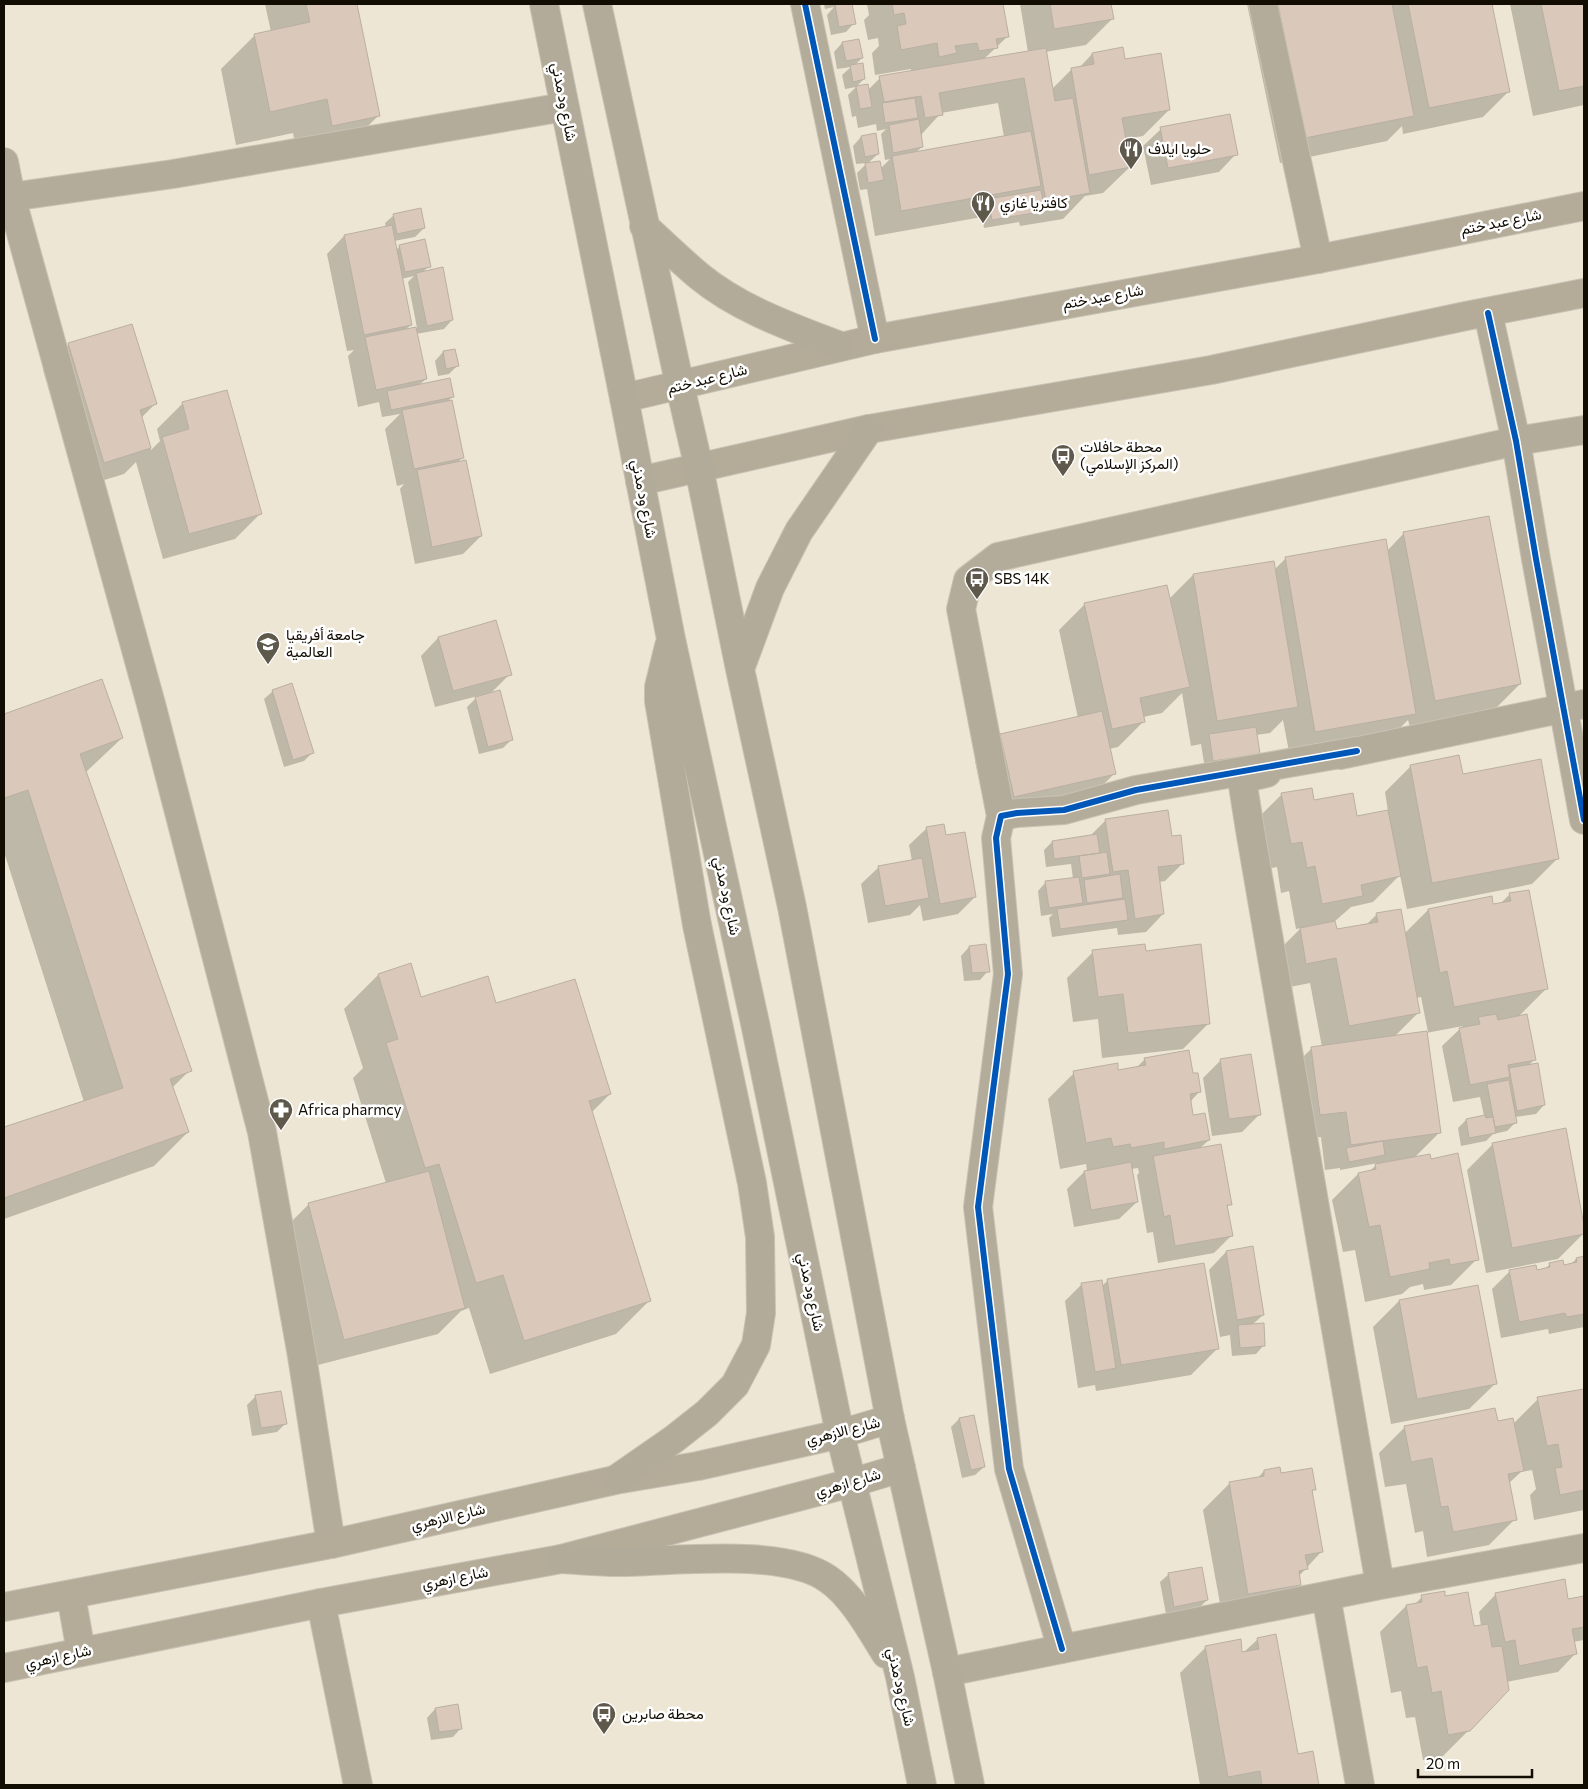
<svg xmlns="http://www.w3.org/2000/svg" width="1588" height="1789" font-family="Commissioner,Vazirmatn,sans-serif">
<rect width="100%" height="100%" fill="#eee6d4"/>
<!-- shadow -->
<path fill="#0003" fill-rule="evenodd" d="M265,4h91l23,111 -34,34 -47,10 -5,-26 -57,12 -15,-76 34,-34 16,-3z
M824,4h19l-2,1 10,-1 3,19 -8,9 -15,3 -4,-20 7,-8 -9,2z
M867,4h135l6,32 -24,23 44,-7 -8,-48h90l2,15 -26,26 -41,7 7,37 20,-20 7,-1 13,-14 32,6 45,50 -26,26 -18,3 5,28 -27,26 -18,3 -22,23 -43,7 -1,-4 -35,6 -2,-11 -107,19 -8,-47 -7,1 -3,-17 10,-10 -11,1 -3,-18 8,-9 17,17 -11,10 13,5 10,-10 -5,1 -4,-26 5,-5 -9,2 -1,-7 -18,4 -2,-12 -4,1 -4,-22 8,-8 -11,2 -3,-14 9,-8 -14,2 -3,-17 8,-9 20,15 -8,8 10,13 -8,8 11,-2 1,5 12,-12 31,-6v-3l-36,6 -3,-22 7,-7 -1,-8 -10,2 -4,-20 5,-5zM998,103l6,34 -89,16 7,-6 -2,-11 21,-23z
M1247,4h244l18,87 -26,26 -80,17 -1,-8 -15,15 -107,22z
M1510,4h74v101l-51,11z
M1161,129l75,25 -17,18 -68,13 -8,-39z
M394,215l30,13 -9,9 -21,4 2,9 4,-4 29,20 -6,6 29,48 -8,9 -28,5 10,45 -7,6 33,12 -6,6 16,55 -5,5 24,73 -18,18 -48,10 -15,-75 4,-5 -7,2 -12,-57 15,-15 -18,3 -3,-15 -21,5 -10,-51 6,-6 -7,1 -20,-97 17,-18 42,-8 -1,-5zM414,276l-6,6 9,46 -12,2 6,-5 -10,-46z
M69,344l86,60 -14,14 10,32 9,-9 -3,-12 26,-26 78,110 -26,26 -72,20 -27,-97 -12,12 -46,14 -35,-118z
M454,350l3,16 -8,8 -11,2 -3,-15 8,-9z
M1404,533l116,151 -26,26 -84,17 -2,-7 -19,19 -99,18 -7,-37 -13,13 -14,2 3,19 -8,8 -46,7 -4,-25 -10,2 -9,-53 -20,20 -19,4 1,4 -26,26 -9,2 5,25 -26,26 -100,22 -13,-61 26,-26 77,-17 -19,-88 26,-26 84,-5 24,-24 81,-5 12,-12 101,-7z
M496,622l14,52 -20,20 22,45 -9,9 -24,6 -12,-47 11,-11 -43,11 -14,-51 17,-18z
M102,680l20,58 -36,34 104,298 -18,18 16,44 -34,34 -150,53v-91l80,-26 -80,-250v-137z
M273,691l39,62 -8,8 -20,6 -20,-68z
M1411,766l51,9 96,83 -26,26 -125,25 -7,-34 -27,27 -22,5 -17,15 2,9 30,-6 11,-11 27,20 24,-24 72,-6 10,-10 36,95 -28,28 16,43 -6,6 16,39 -8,9 -21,3 1,5 -9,9 -14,3 -7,7 -25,5 -3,-18 8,-8 18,-4 -4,-19 -27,5 -11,-56 21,-20 -37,7 14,99 -26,26 63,101 -26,26 -27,5 -1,-6 -13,3 -8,7 -37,8 -10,-52 -12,2 -11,-52 26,-26 11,-2 9,-9 -38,7v-2l-15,2 -4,-33 -27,3 -9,-65 26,-26 11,-2 -12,-64 -30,6 -6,-34 27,-27 -5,1 -7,-38 -8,2 -4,-26 -12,2 -9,-49 26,-26 31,8 43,15 32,-6 -3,-19zM1421,997l7,35 -34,5 25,-25 -3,-14z
M1106,820l77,43 -18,18 -6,1 4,32 -17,18 -28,3 -1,-7 -65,9 -3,-19 4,-4 -12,2 -3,-25 8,-9 27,-3 -2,-15 -25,3 -2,-17 8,-8 38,-6z
M927,828l18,9 30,60 -17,17 -35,7 -3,-16 -10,10 -42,8 -7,-39 18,-17 33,-6 -3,-16z
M969,947l19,24 -8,9 -16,1 -3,-25z
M1093,952h52l64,71 -26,26 -81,9 -4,-39 -25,3 -6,-44z
M378,975l42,24 75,6 115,89 -19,19 59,187 -34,34 -126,40 -21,-66 -8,3 -23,23 -120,31 -35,-135 26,-26 77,-21 -33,-105 10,-10 -19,-59z
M1145,1059l47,16 8,16 -10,11 2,15 17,23 -10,9 31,55 -4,4 5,28 -17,17 -56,10 -5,-31 -6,1 -10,-58 2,-2 -1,-5 -7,1 6,33 -18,17 -45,8 -7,-38 17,-17 3,-1 -1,-7 -26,5 -12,-70 26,-26 43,-2 19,-3z
M1221,1060l38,55 -17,17 -30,4 -9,-58z
M1565,1130l19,103 -26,26 -72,14 -19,-103 26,-26z
M1226,1252l37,63 -11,10 12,20 -8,9 -24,2 -2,-21 -10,2 -11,-67z
M1584,1257v70l-35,7 -1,-5 -47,9 -9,-49 18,-18h26l8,-1 6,-6 13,2 8,-2 5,-5z
M1108,1280l109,69 -26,26 -95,16 -1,-6 -17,3 -13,-87 17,-17 20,2z
M1399,1301l97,82 -27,26 -78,15 -18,-97z
M1584,1390v120l-50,10 -4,-25 6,-6 -4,-19 -11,2 -13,12 7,35 -26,26 -62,12 -4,-26 -8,2 -9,-49 -21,3 -6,-34 26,-26 92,-4 16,1 25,-25z
M280,1392l6,31 -9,9 -25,4 -5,-31 8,-8z
M959,1419l25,48 -9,8 -13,3 -11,-51z
M1264,1471l15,4 35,14 -3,4 10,59 -22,24 1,9 -26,26 -51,9 -20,-110 26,-26 28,-5z
M1169,1574l38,26 -9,9 -32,5 -6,-32z
M1496,1594l71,7 17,-3v42l-11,2 2,12 -17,18 -52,10 -37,48 -27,27 -19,3 -8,-43 -9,1 -5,-27 -10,2 -11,-61 26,-26 8,-1 8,-8h22l29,30 8,-1 -2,-14z
M1258,1639l39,116 15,-2 6,32h-118l-20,-112 26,-26 35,6 3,-1z
M435,1709l26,19 -8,9 -22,3 -4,-22z"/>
<!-- building -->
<path fill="#dac9ba" stroke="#b9afa4" d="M306,4h51l23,112 -48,10 -5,-27 -57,13 -16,-78 56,-12z
M842,4h10l4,20 -17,3 -4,-22z
M892,4h111l6,33 -13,2 2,9 -19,3 -2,-8 -22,3 2,7 -18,4 -2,-14 -36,7 -4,-24 9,-2 -2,-11 -10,2z
M1050,4h61l3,15 -60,10z
M1278,4h114l22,112 -109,22z
M1408,4h84l18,88 -81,16z
M1541,4h43v82l-25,5z
M859,39l4,19 -17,3 -4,-19z
M1123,47l2,12 36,-6 9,57 -48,8 9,49 -42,8 -18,-107 23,-4 -2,-11z
M1046,48l9,53 18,-3 17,95 -44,8 -22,-123 -85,15 4,22 -18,3 -4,-22 -37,6 -5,-26z
M863,63l2,16 -12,3 -3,-17z
M868,84l4,23 -12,2 -4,-23z
M915,98l3,20 -33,5 -3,-20z
M1230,114l8,41 -70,13 -8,-41z
M919,119l4,28 -30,6 -4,-28z
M1031,131l10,55 -140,25 -9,-55z
M876,133l3,21 -14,3 -4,-21z
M880,161l4,19 -16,3 -3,-20z
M1041,190l4,21 -53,9 -4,-21z
M421,208l4,20 -28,6 -4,-20z
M392,225l20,100 -48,10 -20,-100z
M425,239l6,28 -26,5 -6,-27z
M443,267l10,53 -26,6 -11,-53z
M132,324l25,80 -17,6 11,38 -47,15 -36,-120z
M416,327l11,52 -51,11 -11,-53z
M455,349l4,17 -13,3 -3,-18z
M450,378l4,19 -63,13 -4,-19z
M227,390l35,124 -73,20 -27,-97 27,-8 -7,-27z
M452,400l12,58 -50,11 -12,-59z
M466,460l16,76 -50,11 -15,-77z
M1489,516l32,168 -86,17 -32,-169z
M1386,539l30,175 -101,18 -30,-175z
M1274,561l24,146 -81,14 -24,-147z
M1167,585l23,102 -50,11 5,24 -33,7 -28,-126z
M496,620l16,55 -59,16 -15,-54z
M102,679l21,59 -43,16 112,317 -22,8 19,53 -185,66v-71l119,-39 -95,-298 -24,8v-84z
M292,683l22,70 -21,7 -21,-70z
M500,690l13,50 -25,7 -13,-50z
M1102,711l14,63 -102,23 -14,-63z
M1256,727l4,27 -47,7 -4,-27z
M1459,755l4,19 78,-15 18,100 -127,24 -22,-118z
M1312,788l2,12 39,-7 4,23 31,-6 13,66 -40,9 2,11 -41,8 -7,-38 -8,2 -5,-26 -11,2 -10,-51z
M1168,810l4,26 9,-1 3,29 -26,3 6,47 -29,5 -7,-49 -15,2 -8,-53z
M944,824l2,11 19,-3 11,65 -36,7 -14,-77z
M1097,834l3,19 -46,6 -2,-18z
M1107,852l3,22 -28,4 -3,-22z
M922,858l7,40 -44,8 -7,-40z
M1120,874l3,24 -36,5 -3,-23z
M1079,877l4,26 -34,5 -4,-27z
M1529,890l19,99 -94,18 -7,-36 -7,2 -12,-64 64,-13 1,8 18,-3 -2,-8z
M1125,899l3,21 -68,9 -3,-20z
M1401,909l19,104 -71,13 -13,-68 -30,6 -6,-36 35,-7 2,8 41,-7 -2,-9z
M986,944l4,28 -18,1 -3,-27z
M1145,944l1,7 55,-7 9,80 -82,9 -5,-39 -25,3 -6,-47z
M411,963l10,34 67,-21 8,27 79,-24 36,115 -22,7 62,200 -127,40 -21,-66 -27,8 -37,-119 -14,4 -39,-125 12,-4 -20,-65z
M1496,1014l2,6 29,-6 9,46 -28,5 2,12 -40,8 -11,-57 21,-4 -2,-7z
M1427,1031l14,102 -90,12 -5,-33 -26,3 -9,-68z
M1189,1050l4,23h5l3,19 -11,2 3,21 12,-2 5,27 -46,9v-7l-33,6 -1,-4 -17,3 -2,-9 -25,5 -13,-72 45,-8v7l28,-5 -2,-7z
M1251,1054l10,61 -32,4 -9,-60z
M1538,1063l7,42 -28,6 -8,-43z
M1509,1080l8,43 -22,4 -8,-43z
M1485,1115l1,3 7,-1 3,16 -27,5 -3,-19z
M1566,1128l18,98v8l-72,14 -20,-105z
M1383,1141l2,14 -36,7 -3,-14z
M1221,1144l11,61h-5l6,31 -58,10 -5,-31 -6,2 -11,-61z
M1458,1153l21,107 -29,5 -1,-6 -20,4 1,6 -40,8 -10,-52 -11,2 -11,-54 18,-4 -1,-5 55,-10 1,5z
M1131,1162l7,40 -47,8 -7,-39z
M429,1171l36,137 -121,32 -36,-137z
M1253,1246l11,69 -27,5 -11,-69z
M1584,1256v58l-17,3 -2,-4 -46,9 -10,-52 27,-5 1,5 13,-3 -1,-4 14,-3 1,5 13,-3 -1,-4z
M1204,1263l15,86 -98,16 -14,-86z
M1102,1280l14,88 -21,4 -14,-89z
M1478,1285l19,99 -80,15 -18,-99z
M1264,1323l1,23 -25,2 -2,-23z
M1584,1389v101l-24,5 -5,-27 7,-1 -4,-23 -11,2 -10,-49z
M281,1391l6,33 -26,4 -6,-33z
M1495,1408l3,13 15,-3 11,53 -16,3 9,46 -64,12 -5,-26 -7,1 -9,-49 -21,4 -7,-36z
M974,1415l11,52 -14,3 -12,-52z
M1280,1467l1,6 31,-5 4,22h-4l11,62 -18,3 3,14 -9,2 2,14 -53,9 -19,-112 35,-6v-6z
M1202,1567l6,33 -34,7 -6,-34z
M1565,1579l3,20 16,-3v31l-12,2 5,25 -58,12 -4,-26 -10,2 -10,-49z
M1445,1591v5l23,-4 6,34 14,-2 4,23 10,-1 7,44 -39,41 -22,4 -7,-44 -9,2 -5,-27 -10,2 -11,-63 16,-3 -1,-7z
M1276,1634l22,120 15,-3 6,34h-57l-2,-14 -32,6 -23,-131 36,-7 1,13 17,-3 -2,-11z
M458,1704l4,25 -23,3 -4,-24z"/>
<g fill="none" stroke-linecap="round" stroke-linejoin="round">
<!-- minor casing -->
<g stroke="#c8c2b5" stroke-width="30">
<path id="minor" d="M805,4l70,335
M1263,4l55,255
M4,162l7,35 162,-23 391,-67
M11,197l140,507 111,428 40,224 29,188
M1488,313l28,128 20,118 48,261
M1340,755l244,-51
M1267,773l-25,6 8,51 130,755
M1001,816l-40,-207 7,-29 30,-23 518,-116 68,-11
M1326,1596l34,189
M321,1603l37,182
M1062,1649l-53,-180 -31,-262 30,-233 -12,-136 5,-22 16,-3 47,-3 72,-20 221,-39
M947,1672l433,-87 204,-37"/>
</g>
<!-- major casing -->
<g stroke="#c8c2b5" stroke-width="30">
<path id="major" d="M624,398l251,-59 443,-80 266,-53
M640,481l229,-52 342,-59 255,-54 118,-23
M71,1595l10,57
M4,1607l327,-63 284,-64 83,-14 142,-32 50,-15
M4,1668l317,-65 240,-44 290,-76 50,-15"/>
</g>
<!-- highway casing -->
<g stroke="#c8c2b5" stroke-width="30">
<path id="highway" d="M544,4l80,394 47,241 84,384 85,411 60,243 22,108
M597,4l83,382 19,82 41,201 52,238 98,512 57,253 23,113
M644,226c18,17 36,34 55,50 40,33 92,51 141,70
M740,669l30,-81 29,-57 70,-102
M615,1480l59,-41 33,-26 28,-28 21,-40 5,-32 -1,-76 -8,-54 -55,-258 -38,-224v-14l10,-41
M561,1559c19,1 38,3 57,3 54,0 165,-15 210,17 24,16 43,51 58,75"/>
</g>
<!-- minor -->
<use href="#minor" stroke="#b4ac9b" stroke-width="28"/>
<!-- major -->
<use href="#major" stroke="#b4ac98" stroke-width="28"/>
<!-- highway -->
<use href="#highway" stroke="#b2ab9a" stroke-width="28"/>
<!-- cycleway casing -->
<g stroke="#fff" stroke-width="9">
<path id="cycleway" d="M805,4l70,335
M1488,313l28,128 20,118 48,261
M1062,1649l-53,-180 -31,-262 30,-233 -12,-136 5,-22 16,-3 47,-3 72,-20 221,-39"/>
</g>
<!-- cycleway -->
<use href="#cycleway" stroke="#0057b8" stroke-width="6"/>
</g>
<!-- icons -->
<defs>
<g id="restaurant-pin" transform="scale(1.25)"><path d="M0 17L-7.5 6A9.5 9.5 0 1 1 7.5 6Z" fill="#5f594c" stroke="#fff"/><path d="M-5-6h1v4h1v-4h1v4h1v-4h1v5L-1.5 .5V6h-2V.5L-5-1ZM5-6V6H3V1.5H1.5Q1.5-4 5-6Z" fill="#fff"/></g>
<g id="bus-pin" transform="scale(1.25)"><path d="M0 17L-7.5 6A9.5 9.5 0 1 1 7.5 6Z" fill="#5f594c" stroke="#fff"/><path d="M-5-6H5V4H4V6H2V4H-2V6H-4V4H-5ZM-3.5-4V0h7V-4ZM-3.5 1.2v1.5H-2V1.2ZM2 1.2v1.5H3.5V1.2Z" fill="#fff"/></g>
<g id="university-pin" transform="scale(1.25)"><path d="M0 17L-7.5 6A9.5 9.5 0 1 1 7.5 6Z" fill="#5f594c" stroke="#fff"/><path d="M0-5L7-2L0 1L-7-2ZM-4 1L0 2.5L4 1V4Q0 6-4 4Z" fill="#fff"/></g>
<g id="pharmacy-pin" transform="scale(1.25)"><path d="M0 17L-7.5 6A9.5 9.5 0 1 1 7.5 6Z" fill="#5f594c" stroke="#fff"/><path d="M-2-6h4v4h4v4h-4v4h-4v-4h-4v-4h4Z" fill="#fff"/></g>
</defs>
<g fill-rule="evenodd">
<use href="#restaurant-pin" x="1131" y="149"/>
<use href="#restaurant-pin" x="983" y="203"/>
<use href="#bus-pin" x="1063" y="456"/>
<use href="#bus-pin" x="977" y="579"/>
<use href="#university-pin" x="268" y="644"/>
<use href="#pharmacy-pin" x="281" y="1110"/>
<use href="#bus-pin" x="604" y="1714"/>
</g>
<g text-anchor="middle" stroke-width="5" stroke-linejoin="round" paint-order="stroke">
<!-- street labels -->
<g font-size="15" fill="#120d03" stroke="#fff">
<text transform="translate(564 102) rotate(79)" y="5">شارع ود مدني</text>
<text transform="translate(1501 222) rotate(-11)" y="5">شارع عبد ختم</text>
<text transform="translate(1103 297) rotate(-10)" y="5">شارع عبد ختم</text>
<text transform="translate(707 379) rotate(-14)" y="5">شارع عبد ختم</text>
<text transform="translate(644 499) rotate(79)" y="5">شارع ود مدني</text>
<text transform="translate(727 896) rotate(78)" y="5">شارع ود مدني</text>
<text transform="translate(811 1292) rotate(78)" y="5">شارع ود مدني</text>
<text transform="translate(843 1431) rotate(-14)" y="5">شارع الازهري</text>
<text transform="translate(848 1483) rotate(-16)" y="5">شارع ازهري</text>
<text transform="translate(448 1517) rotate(-13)" y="5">شارع الازهري</text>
<text transform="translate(455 1578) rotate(-11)" y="5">شارع ازهري</text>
<text transform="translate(58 1657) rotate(-12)" y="5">شارع ازهري</text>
<text transform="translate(901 1687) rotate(77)" y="5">شارع ود مدني</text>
</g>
<!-- poi labels -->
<g font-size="15" fill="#120d03" stroke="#fff" text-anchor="start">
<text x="1148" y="154">حلويا ايلاف</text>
<text x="1000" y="208">كافتريا غازي</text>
<text x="1080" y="452">محطة حافلات<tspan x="1080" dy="17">(المركز الإسلامي)</tspan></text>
<text x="994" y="584">SBS 14K</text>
<text x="286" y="640">جامعة أفريقيا<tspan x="286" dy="17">العالمية</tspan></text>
<text x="298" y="1115">Africa pharmcy</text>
<text x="622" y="1719">محطة صابرين</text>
</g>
</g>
<!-- border -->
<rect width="1588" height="1789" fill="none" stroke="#120d03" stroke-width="10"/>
<!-- scale -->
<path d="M1418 1769v8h114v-8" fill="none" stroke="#120d03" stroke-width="2.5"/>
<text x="1426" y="1769" font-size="15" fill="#120d03" stroke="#ffffff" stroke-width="4" paint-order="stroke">20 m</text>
</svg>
